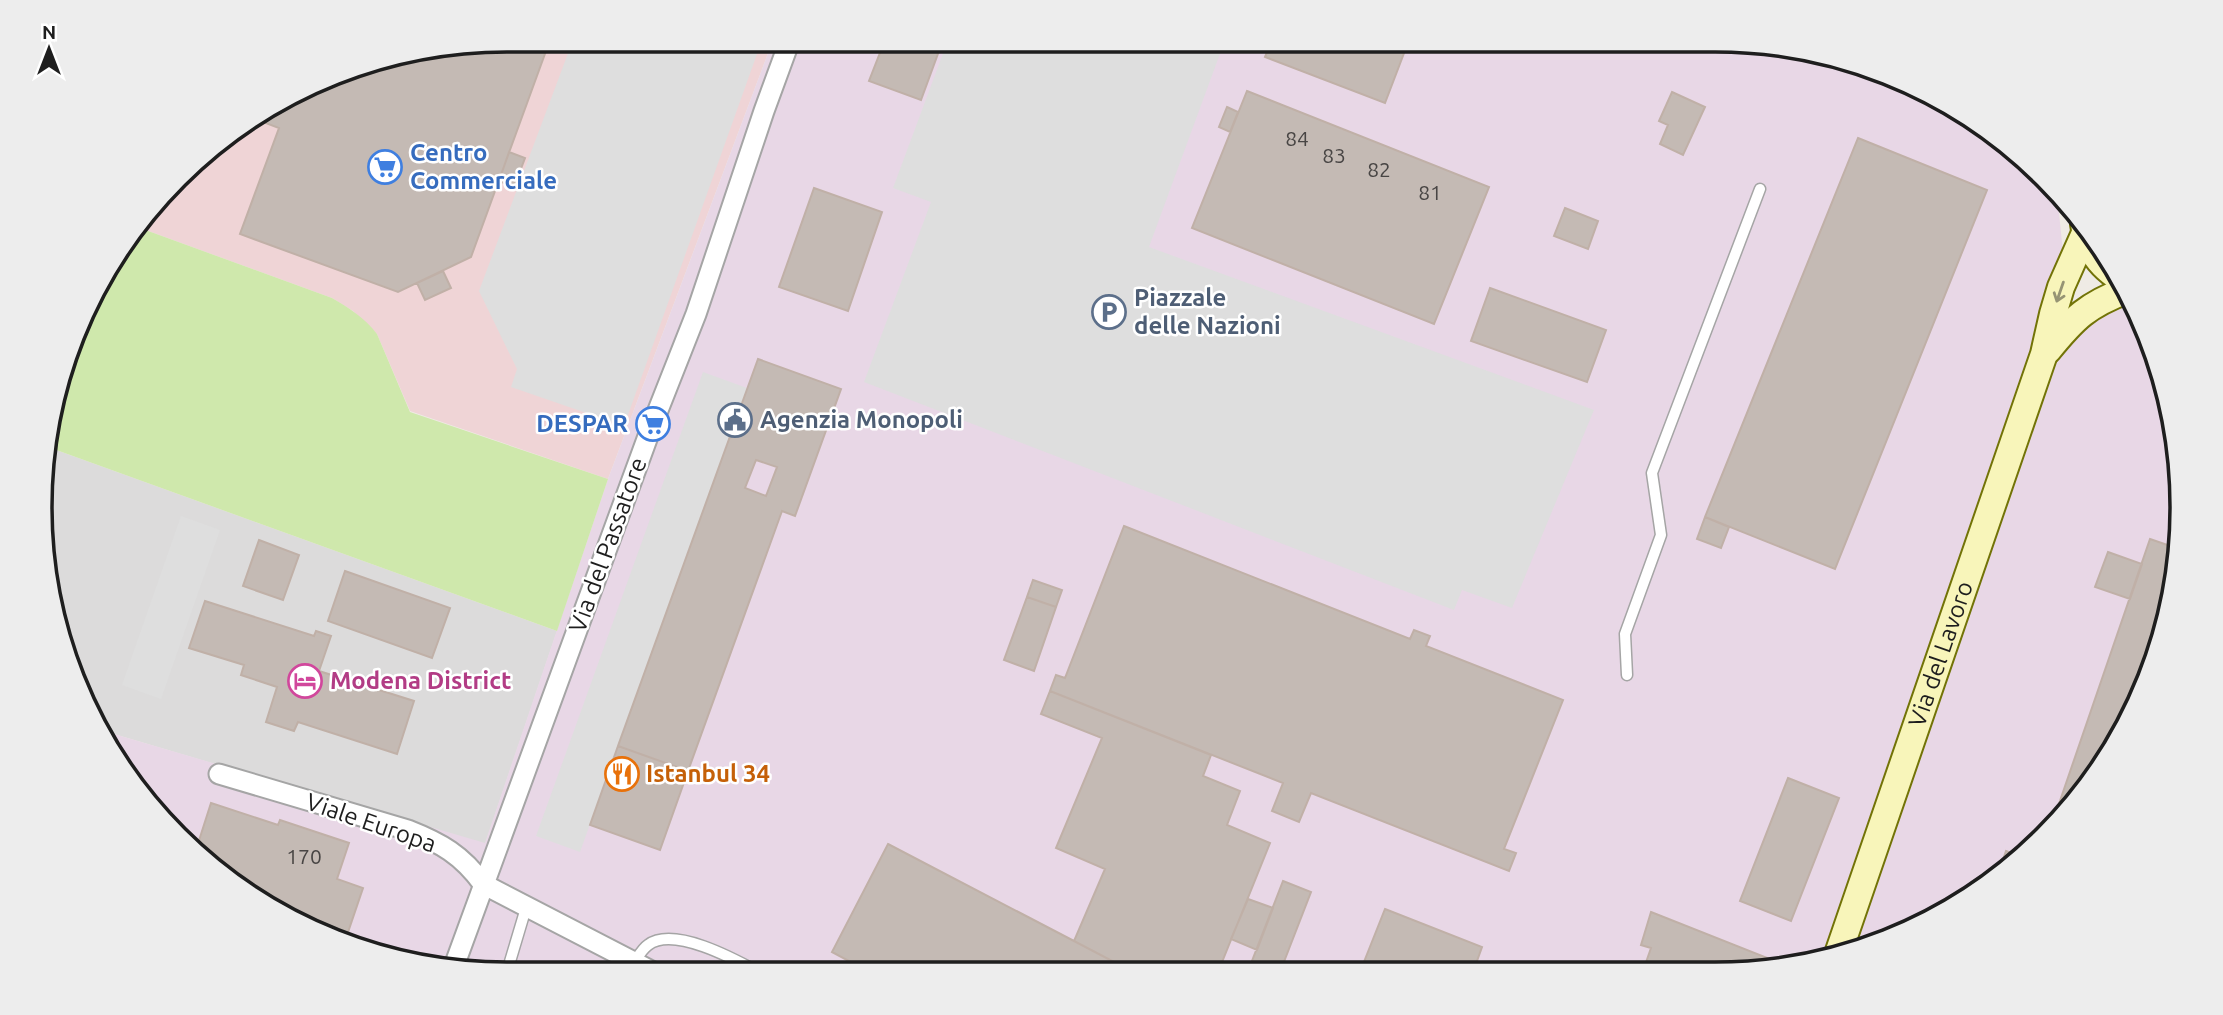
<svg xmlns="http://www.w3.org/2000/svg" width="2223" height="1015" font-family="Ubuntu,sans-serif">
<rect width="100%" height="100%" fill="#efebe5"/>
<!-- residential -->
<path fill="#dcdbdb" d="M48,447l509,184 -72,213 -388,-115 -32,-71 -21,-89z"/>
<!-- commercial -->
<path fill="#efd4d6" d="M508,40h265l-165,439 -198,-68 -33,-77 -24,-23 -21,-13 -192,-70 60,-72 74,-53 83,-38z"/>
<!-- industrial -->
<path fill="#e8d7e6" d="M773,40h943l90,9 88,27 81,43 73,61 11,33 6,59 -27,88 44,-37 50,-23 15,28 27,88 9,91 -9,91 -27,88 -61,106 -86,86 -105,61 -118,32 -1270,4 -90,-9 -88,-27 -129,-80 -97,-118 -6,-12 388,114 123,-364z"/>
<!-- grass -->
<path fill="#cfe8ac" d="M140,228l192,70c17,10 33,20 45,36l33,78 198,67 -51,152 -509,-184 1,-30 54,-143z"/>
<!-- parking -->
<path fill="#dedede" d="M573,40h189l-138,386 -113,-39 6,-18 -38,-78z
M948,40h277l-76,207 445,163 -82,198 -50,-18 -8,20 -590,-228 67,-180 -38,-14z
M703,372l44,16 -167,464 -44,-16z
M181,516l39,14 -59,169 -39,-14z"/>
<!-- building -->
<path fill="#c4bab4" stroke="#c0b0a7" stroke-width="2" fill-rule="evenodd" d="M508,40h42l-79,217 -73,35 -158,-58 39,-106 -16,-6 6,-15 88,-42z
M885,40h58l-22,60 -52,-19z
M1272,40h137l-24,63 -120,-46z
M1247,91l242,96 -55,137 -242,-96z
M1672,92l33,15 -22,48 -23,-11 8,-19 -9,-4z
M1227,107l11,5 -8,20 -11,-5z
M1858,138l129,52 -152,379 -130,-52z
M509,152l16,6 -11,29 -15,-6z
M814,188l68,24 -34,99 -69,-24z
M1565,208l33,13 -10,28 -34,-13z
M443,271l8,17 -26,12 -8,-17z
M1490,288l116,42 -19,52 -116,-41z
M758,359l83,30 -46,127 -13,-5 -94,260 -70,-25zM756,460l21,7 -11,29 -21,-8z
M1705,517l24,10 -8,21 -24,-9z
M1124,526l286,113 4,-9 16,6 -4,10 137,54 -59,149 12,4 -7,18 -198,-78 -12,29 -27,-11 11,-28 -233,-92 6,-16 9,3z
M2150,539l29,10 -5,49 -27,88 -61,106 -35,35z
M259,540l40,15 -16,45 -40,-14z
M2108,552l34,12 -12,35 -35,-12z
M345,571l105,37 -18,50 -104,-37z
M1033,580l29,10 -6,17 -29,-10z
M1027,597l29,10 -22,64 -30,-11z
M205,601l109,35 2,-5 15,5 -12,35 95,30 -17,53 -99,-32 -4,9 -28,-9 11,-35 -36,-12 3,-10 -55,-17z
M1050,691l161,64 -8,21 37,15 -13,34 43,18 -52,129 -83,1 -61,-32 31,-72 -49,-21 46,-110 -61,-24z
M618,746l70,25 -28,79 -70,-25z
M1788,778l51,20 -48,123 -51,-20z
M211,803l67,22 2,-5 69,23 -12,36 26,9 -19,56 -15,-5 -129,-80 -5,-6z
M888,844l186,97 61,32 -262,1 -41,-22z
M2006,851l15,6 -25,23z
M1283,881l28,11 -31,80 -28,-11z
M1248,899l25,9 -16,42 -26,-11z
M1385,909l97,38 -9,25h-113z
M1651,912l124,49 -3,10h-129l8,-23 -10,-3z"/>
<g fill="none" stroke-linecap="round" stroke-linejoin="round">
<!-- service casing -->
<g stroke="#a5a5a5" stroke-width="13">
<path id="service" d="M1627,675l-2,-41 36,-99 -9,-62 108,-284
M634,963c4,-6 8,-14 14,-18 26,-20 90,16 114,29
M506,975l20,-67"/>
</g>
<!-- minor casing -->
<g stroke="#a5a5a5" stroke-width="23">
<path id="minor" d="M219,774l189,56c33,13 54,25 75,54l174,90
M453,969l198,-541 45,-114 68,-203 26,-71"/>
</g>
<!-- secondary casing -->
<g stroke="#727307" stroke-width="30">
<g id="secondary">
<path d="M2084,224c3,24 16,42 37,55"/>
<path d="M2048,350c26,-32 39,-45 79,-60"/>
<path id="s1" d="M1838,954l206,-600 9,-40 8,-27 24,-54"/>
</g>
</g>
<!-- service -->
<use href="#service" stroke="#fff" stroke-width="10"/>
<!-- minor -->
<use href="#minor" stroke="#fff" stroke-width="19"/>
<!-- secondary -->
<use href="#secondary" stroke="#f8f5ba" stroke-width="26"/>
</g>
<!-- one-way arrows -->
<defs><path id="oneway-shaft" d="M-6 0H5M1.5-3L5.5 0L1.5 3" fill="none" stroke-width="1.6" stroke-linecap="round" stroke-linejoin="round" transform="scale(1.75)"/></defs>
<use stroke="#969474" href="#oneway-shaft" transform="translate(2060 292) rotate(109)"/>
<!-- icons -->
<defs>
<g id="supermarket-ring" transform="scale(1.75)"><circle r="9.5" fill="#fff" stroke="#3f7fe0" stroke-width="1.5"/><path d="M-6-5.5h2.5l.6 2H6L4.5 2H-2.5L-4.4-4H-6ZM-1.5 3.2a1.3 1.3 0 1 0 .1 0ZM3 3.2a1.3 1.3 0 1 0 .1 0Z" fill="#3f7fe0"/></g>
<g id="parking-ring" transform="scale(1.75)"><circle r="9.5" fill="#fff" stroke="#5c6f8a" stroke-width="1.5"/><path d="M-3.5-5.5H1a3.5 3.5 0 0 1 0 7H-1V5.5H-3.5ZM-1-3.4V-.6H.8a1.4 1.4 0 0 0 0-2.8Z" fill="#5c6f8a"/></g>
<g id="civic-ring" transform="scale(1.75)"><circle r="9.5" fill="#fff" stroke="#5c6f8a" stroke-width="1.5"/><path d="M-.6-6.5H3V-4.5H.6V-3L4-1V1h2V6H-6V1h2V-1L-.6-3ZM-1.2 2.5V6h2.4V2.5Z" fill="#5c6f8a"/></g>
<g id="hotel-ring" transform="scale(1.75)"><circle r="9.5" fill="#fff" stroke="#d1479c" stroke-width="1.5"/><path d="M-6-4.5h1.5V1H6V5H4.5V3h-9V5H-6ZM-4 0a1.8 1.8 0 1 1 3.6 0ZM.5 0V-2.5h3Q6-2.5 6 0Z" fill="#d1479c"/></g>
<g id="restaurant-ring" transform="scale(1.75)"><circle r="9.5" fill="#fff" stroke="#e8710a" stroke-width="1.5"/><path d="M-5-6h1v4h1v-4h1v4h1v-4h1v5L-1.5 .5V6h-2V.5L-5-1ZM5-6V6H3V1.5H1.5Q1.5-4 5-6Z" fill="#e8710a"/></g>
</defs>
<g fill-rule="evenodd">
<use href="#supermarket-ring" x="385" y="167"/>
<use href="#parking-ring" x="1109" y="312"/>
<use href="#civic-ring" x="735" y="420"/>
<use href="#supermarket-ring" x="653" y="424"/>
<use href="#hotel-ring" x="305" y="681"/>
<use href="#restaurant-ring" x="622" y="774"/>
</g>
<g text-anchor="middle" stroke-width="5" stroke-linejoin="round" paint-order="stroke">
<!-- number labels -->
<g font-size="21" fill="#484544">
<text x="1297" y="146">84</text>
<text x="1334" y="163">83</text>
<text x="1379" y="177">82</text>
<text x="1430" y="200">81</text>
<text x="304" y="864">170</text>
</g>
<!-- shop labels -->
<g font-size="24" font-weight="bold" fill="#366cbe" stroke="#fff" text-anchor="start">
<text x="410" y="161">Centro<tspan x="410" dy="28">Commerciale</tspan></text>
<text x="628" y="432" text-anchor="end">DESPAR</text>
</g>
<!-- service labels -->
<g font-size="24" font-weight="bold" fill="#4e5e75" stroke="#fff" text-anchor="start">
<text x="1134" y="306">Piazzale<tspan x="1134" dy="28">delle Nazioni</tspan></text>
<text x="760" y="428">Agenzia Monopoli</text>
</g>
<!-- street labels -->
<g font-size="24" fill="#1e1e1e" stroke="#fff">
<text transform="translate(608 545) rotate(-70)" y="8">Via del Passatore</text>
<text dy="8" stroke="none"><textPath href="#s1" startOffset="317">Via del Lavoro</textPath></text>
<text transform="translate(371 823) rotate(19)" y="8">Viale Europa</text>
</g>
<!-- hotel labels -->
<g font-size="24" font-weight="bold" fill="#b23c85" stroke="#fff" text-anchor="start">
<text x="330" y="689">Modena District</text>
</g>
<!-- food labels -->
<g font-size="24" font-weight="bold" fill="#c56008" stroke="#fff" text-anchor="start">
<text x="646" y="782">Istanbul 34</text>
</g>
</g>
<!-- crop -->
<path d="M0 0H2223V1015H0ZM507 52H1715A455 455 0 0 1 2170 507V507A455 455 0 0 1 1715 962H507A455 455 0 0 1 52 507V507A455 455 0 0 1 507 52Z" fill="#ededed" fill-rule="evenodd"/>
<path fill="none" stroke="#1e1e1e" stroke-width="3.5" d="M507 52H1715A455 455 0 0 1 2170 507V507A455 455 0 0 1 1715 962H507A455 455 0 0 1 52 507V507A455 455 0 0 1 507 52Z"/>
<!-- north arrow -->
<g transform="translate(49 49)" stroke="#ffffff" stroke-width="5" paint-order="stroke">
<path d="M0-5L12 26L0 18L-12 26Z" fill="#1e1e1e"/>
<text y="-10" font-size="19" font-weight="bold" text-anchor="middle" fill="#1e1e1e">N</text>
</g>
</svg>
